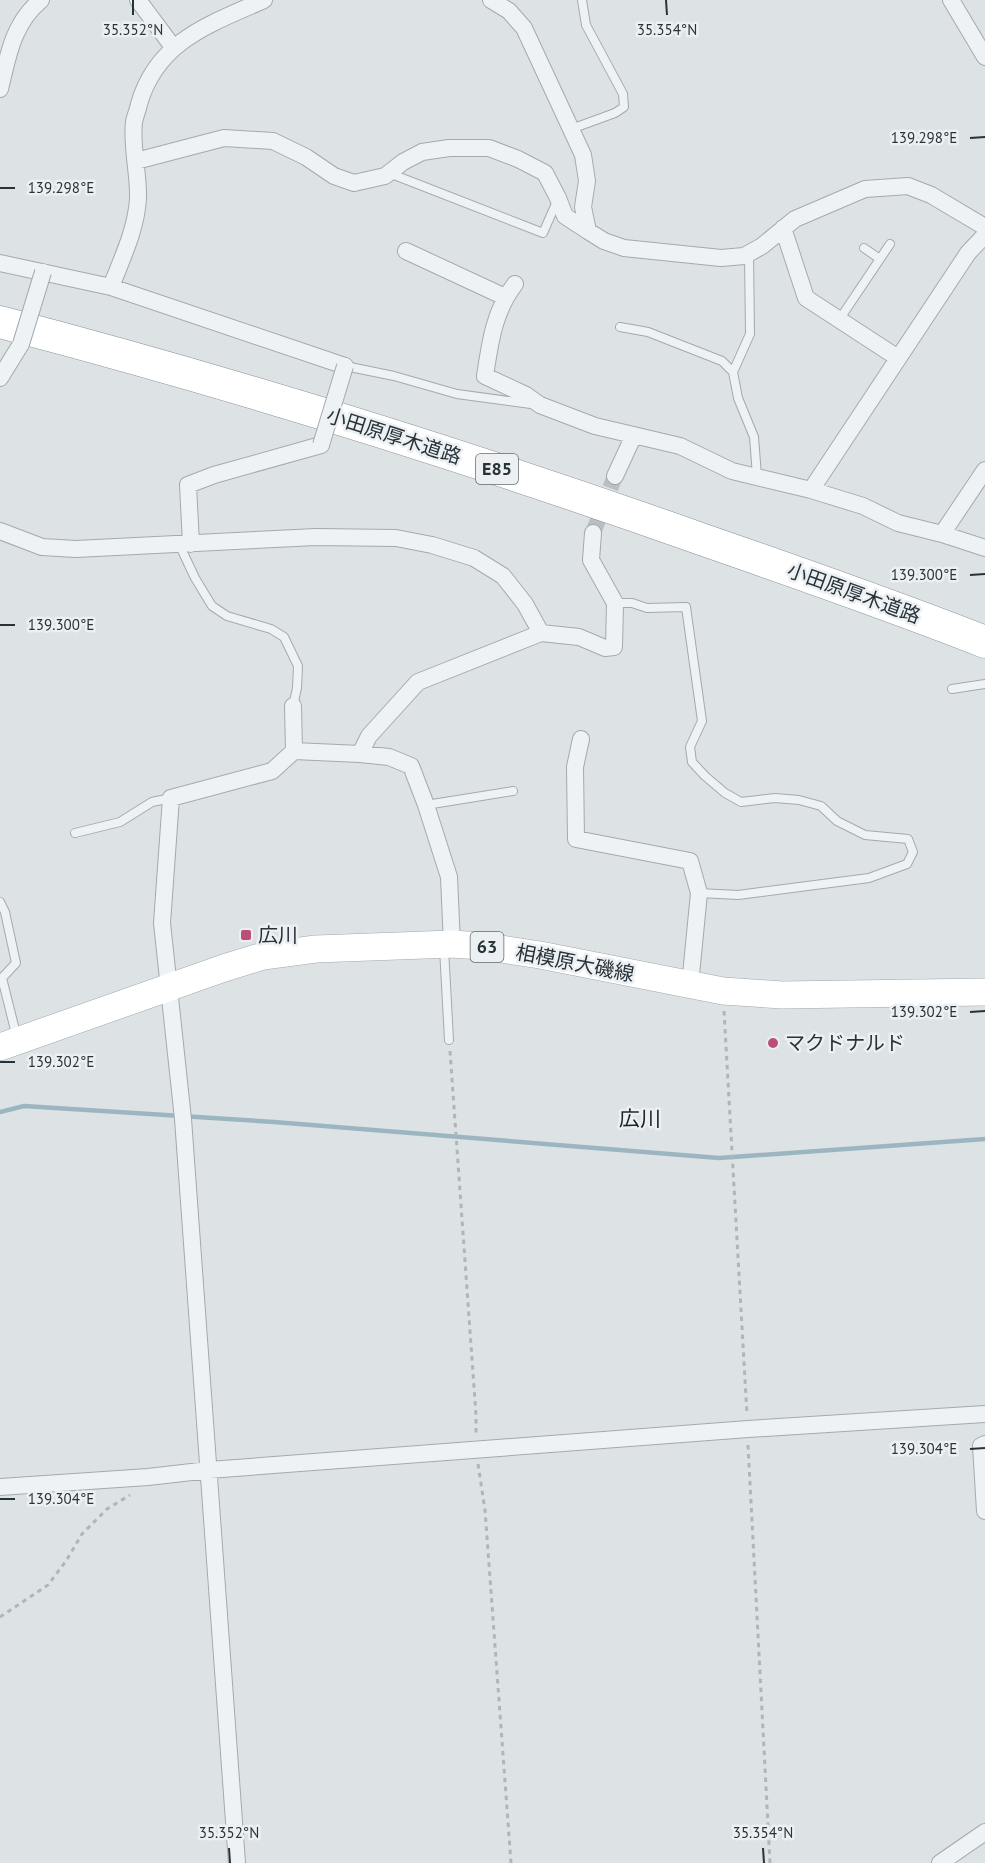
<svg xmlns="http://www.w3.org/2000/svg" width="985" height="1863" font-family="'PT Sans','Noto Sans JP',sans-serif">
<rect width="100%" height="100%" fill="#dde2e5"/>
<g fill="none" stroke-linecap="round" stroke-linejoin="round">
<!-- stream -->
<path stroke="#9cb6c1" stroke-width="4.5" d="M0,1112l24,-6 250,16 445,36 266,-19"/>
<!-- street-tunnel -->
<path stroke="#b9bfc3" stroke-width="16" stroke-dasharray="16 8" stroke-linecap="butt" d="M593,533l22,-57"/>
<!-- lane casing -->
<g stroke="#a3aaae" stroke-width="10">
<path id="lane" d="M571,129l44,-16 9,-6 -1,-13 -37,-69 -4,-25
M389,173l154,60 15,-34
M864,248l16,11
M839,320l51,-76
M620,327l28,5 74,29 11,11 5,26 16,39 3,39
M345,366l49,10 63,18 74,10
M733,372l17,-38 -1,-81
M179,544l16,34 17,28 15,10 44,13 13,8 14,29 -1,22 -4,18
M615,603h17l15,5 39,-1 16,114 -12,26 2,15 13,14 20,17 16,9 34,-4 24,2 22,6 16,15 28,14 43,4 5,13 -6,12 -38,14 -131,17 -39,-2
M952,689l33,-5
M426,805l87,-14
M75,833l45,-11 32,-20 19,-4
M0,902l5,10 11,51 -14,15 15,60
M444,948l5,92"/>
</g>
<!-- street casing -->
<g stroke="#a3aaae" stroke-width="18">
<path id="street" d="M138,0l35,47
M491,0l18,11 15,17 59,127 4,26 -4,26 5,24 16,10 20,7 97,10 23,-2 18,-10 33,-27 70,-30 43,-3 23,9 54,32
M951,0l34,57
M0,89c8,-33 13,-66 41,-89
M136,161l88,-23 49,3 33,16 28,19 20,7 31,-7 18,-14 19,-10 27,-4h40l29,11 27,14 13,25 7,18 23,15
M783,228l23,70 92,60
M406,251l99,46
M0,263l111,24 234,79
M515,284c-21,27 -25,59 -30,92l41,19 14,10 55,21 85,20 52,25 79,19 52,16 35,17 44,11 43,14
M111,287c11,-29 25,-57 27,-88 1,-24 -7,-53 -4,-77 1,-6 4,-12 5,-18 18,-63 71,-80 125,-104
M0,378l21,-34
M615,476l19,-41
M811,490l157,-237 17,-18
M0,531l42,16 34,2 240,-12 80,1 36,7 42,13 29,18 22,28 16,29
M942,534l43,-64
M191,544l-3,-59 26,-10 107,-30
M293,706l1,45
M581,739l-6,28 1,72 114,22 9,32 -9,92
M360,754l9,-18 49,-54 123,-49 38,4 26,11 9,-1 1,-44 -24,-43 2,-27
M985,1444l-4,2 4,65
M0,1487l148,-10 61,-7 539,-41 237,-15
M237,1863l-54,-744 -21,-196 9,-125 101,-27 22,-20 66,3 29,3 22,9 15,39 23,72 3,67
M940,1863l45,-31"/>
</g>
<!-- primary casing -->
<g stroke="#9ea9af" stroke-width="28">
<path id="primary" d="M0,1047l224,-79 39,-12 53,-7 136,-5 29,2 59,9 183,36 59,4 203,-3"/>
</g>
<!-- highway casing -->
<g stroke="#86929a" stroke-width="33">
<path id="highway" d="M0,322c237,62 470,135 701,217 95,33 190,66 284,103"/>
</g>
<!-- path -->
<path stroke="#afb5b8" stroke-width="3" stroke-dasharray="4.5 4.5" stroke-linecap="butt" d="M724,1011l23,404
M450,1051l26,364v19
M748,1445l22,418
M478,1464l7,46 26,353
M0,1617l48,-32 18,-24 16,-27 25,-25 23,-14"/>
<!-- lane -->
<use href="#lane" stroke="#eff2f4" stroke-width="8"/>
<!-- street -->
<use href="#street" stroke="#eff2f4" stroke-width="16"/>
<!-- primary -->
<use href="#primary" stroke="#fff" stroke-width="27"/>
<!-- highway -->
<use href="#highway" stroke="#fff" stroke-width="32"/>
<!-- street-bridge casing -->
<g stroke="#a3aaae" stroke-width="18" stroke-linecap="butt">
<path id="street-bridge" d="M21,344l22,-72
M321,445l24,-79"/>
</g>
<!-- street-bridge -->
<use href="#street-bridge" stroke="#eff2f4" stroke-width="16"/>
</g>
<!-- ticks -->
<path fill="none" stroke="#283339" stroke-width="2" d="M133,0v15M666,0l1,15M970,138l15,-1M0,188h15M970,575l15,-1M0,625h15M970,1012l15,-1M0,1062h15M970,1449l15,-1M0,1499h15M229,1848l1,15M763,1848l1,15"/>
<!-- markers -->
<g fill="#bc4f79" stroke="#ecf0f3" stroke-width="2">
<rect x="240" y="929" width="12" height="12" rx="3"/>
<circle cx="773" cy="1043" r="6"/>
</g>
<g text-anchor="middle" stroke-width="5" stroke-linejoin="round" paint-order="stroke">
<!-- shield labels -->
<g fill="#ecf0f3" stroke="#636c71" stroke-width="1.5">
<rect x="476" y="454" width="42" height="30" rx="4.5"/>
<rect x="470.5" y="932" width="33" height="30" rx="4.5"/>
</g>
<g font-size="18" font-weight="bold" fill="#283339">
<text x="497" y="475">E85</text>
<text x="487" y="953">63</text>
</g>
<!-- street labels -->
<g font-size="20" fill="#283339" stroke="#ecf0f3">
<text transform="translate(394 436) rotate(18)" y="7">小田原厚木道路</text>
<text transform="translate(854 593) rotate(20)" y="7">小田原厚木道路</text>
<text transform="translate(575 963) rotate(11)" y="7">相模原大磯線</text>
</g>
<!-- poi labels -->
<g font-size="20" fill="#283339" stroke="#ecf0f3" text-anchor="start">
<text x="258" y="942">広川</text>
<text x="785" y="1050">マクドナルド</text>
</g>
<!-- neighbourhood labels -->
<g font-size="21" fill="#1b232a" stroke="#ecf0f3">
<text x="640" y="1126">広川</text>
</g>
</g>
<g font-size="15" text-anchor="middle" fill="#283339" stroke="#ecf0f3" stroke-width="5" stroke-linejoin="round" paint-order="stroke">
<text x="133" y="35">35.352°N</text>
<text x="667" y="35">35.354°N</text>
<text x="924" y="143">139.298°E</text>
<text x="61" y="193">139.298°E</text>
<text x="924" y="580">139.300°E</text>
<text x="61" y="630">139.300°E</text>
<text x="924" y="1017">139.302°E</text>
<text x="61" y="1067">139.302°E</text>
<text x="924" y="1454">139.304°E</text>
<text x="61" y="1504">139.304°E</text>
<text x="229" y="1838">35.352°N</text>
<text x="763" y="1838">35.354°N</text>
</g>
</svg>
